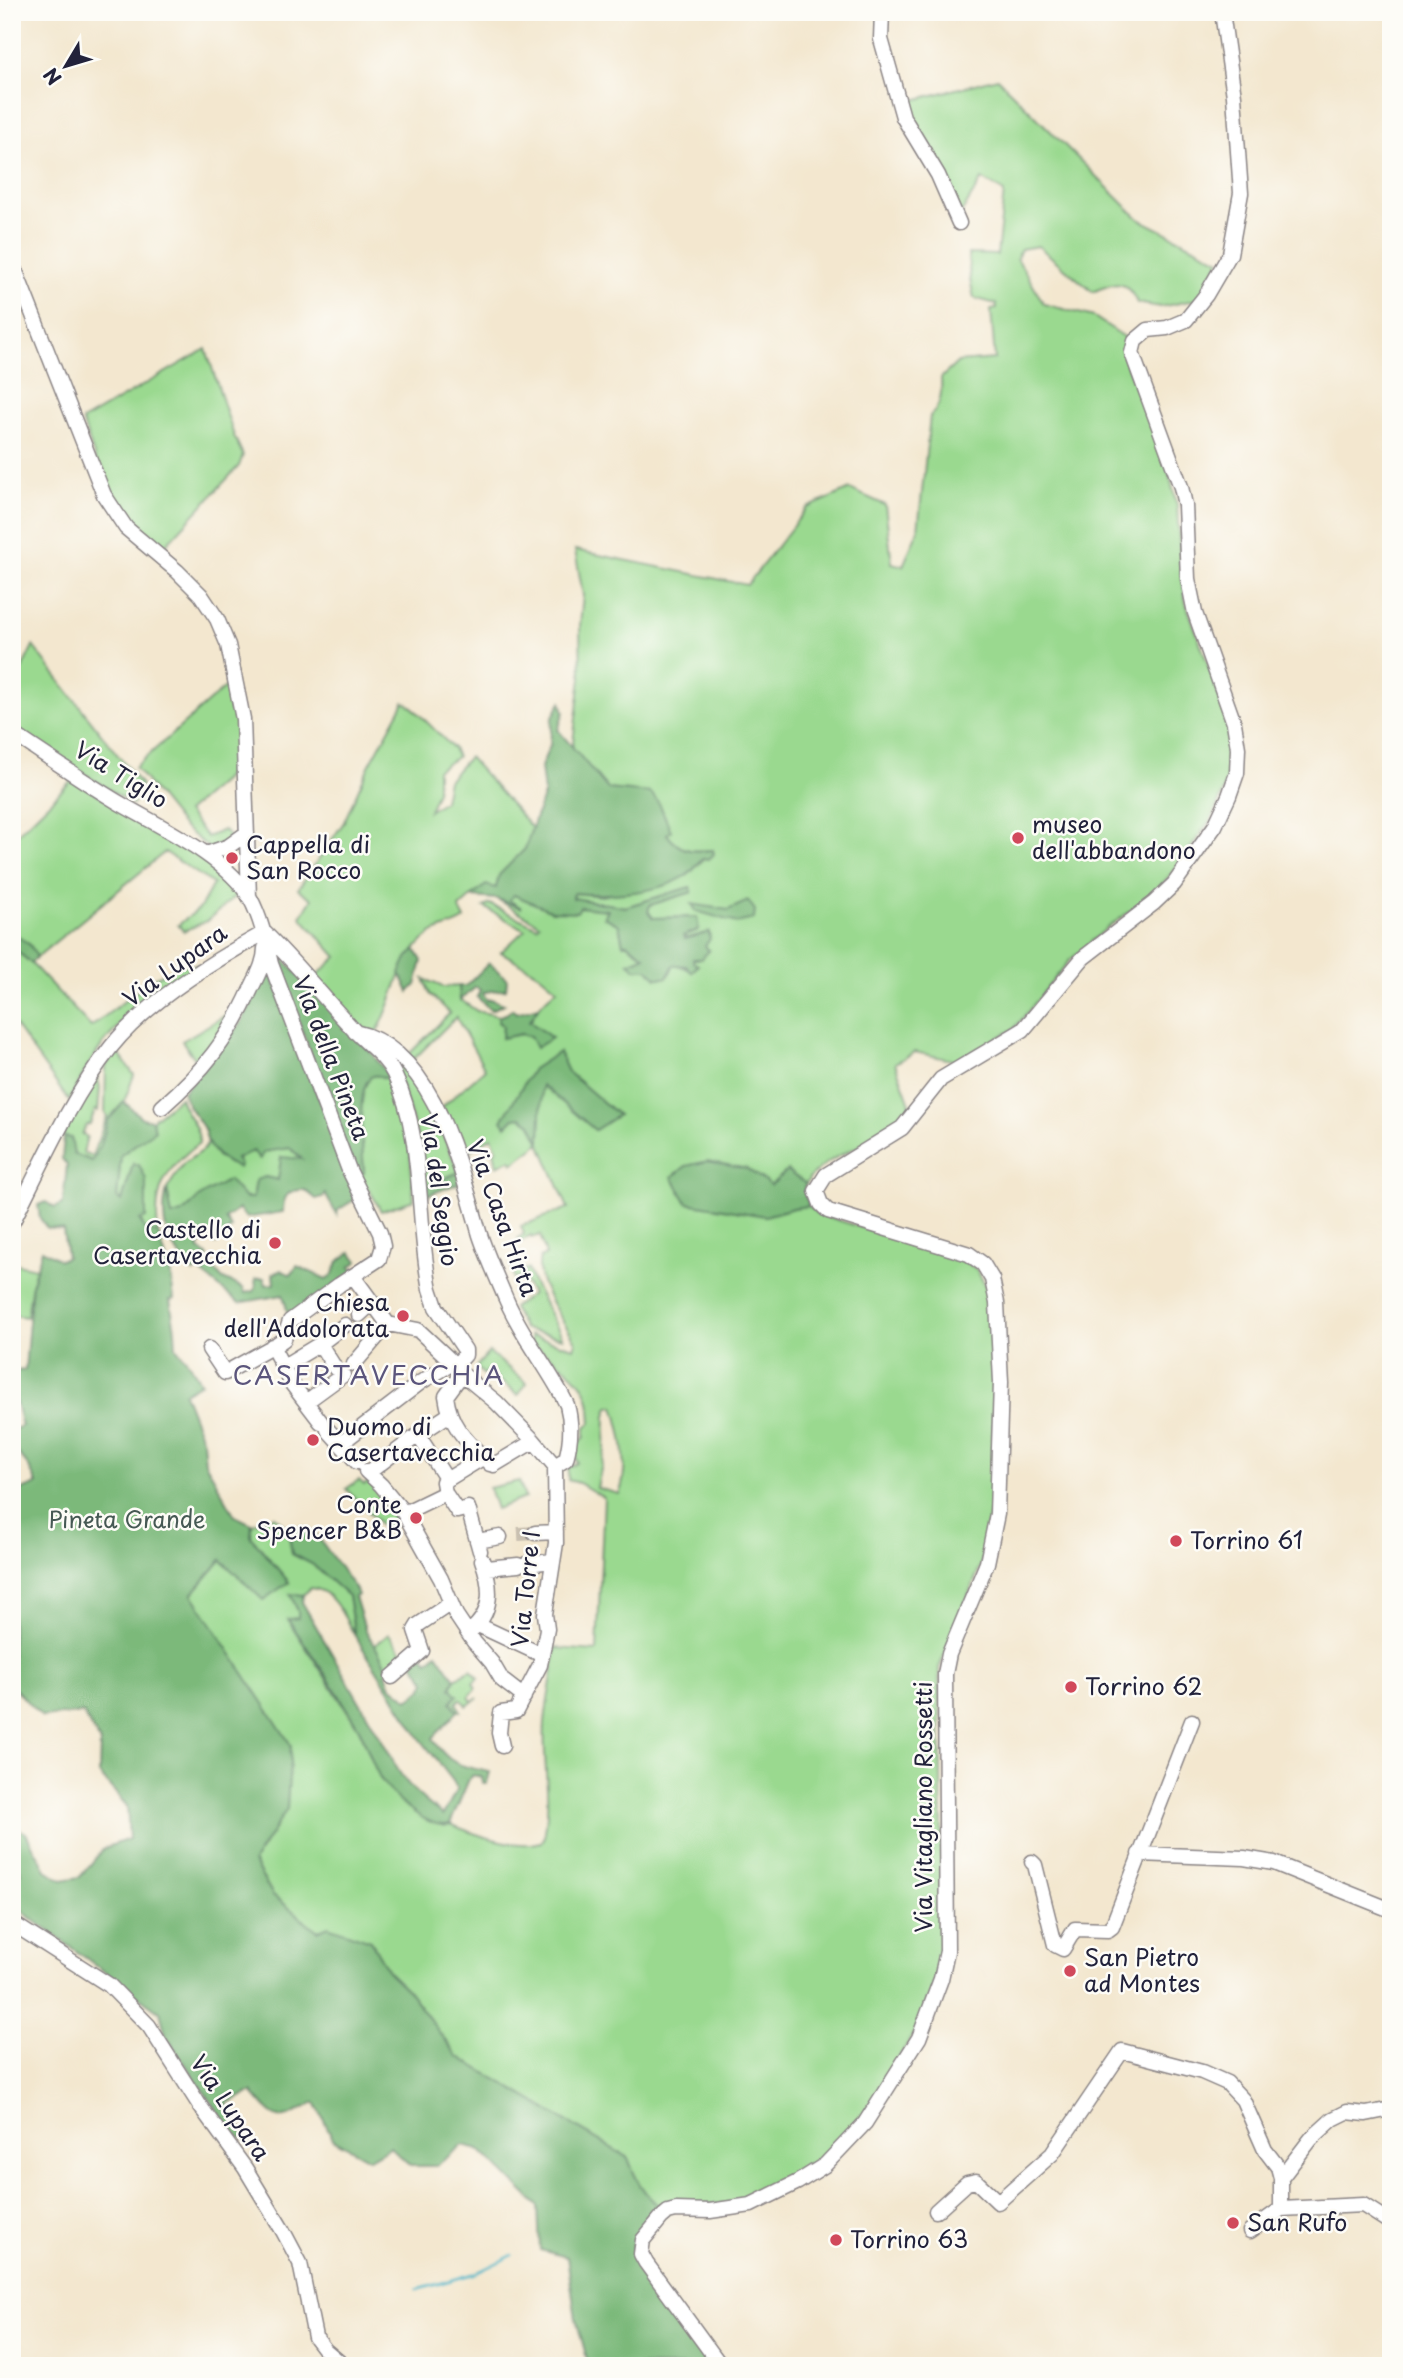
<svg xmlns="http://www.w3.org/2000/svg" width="1403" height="2378" font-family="'Playpen Sans',sans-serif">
<rect width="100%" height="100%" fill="#fdfcf7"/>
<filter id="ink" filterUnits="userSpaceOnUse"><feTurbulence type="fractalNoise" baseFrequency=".0143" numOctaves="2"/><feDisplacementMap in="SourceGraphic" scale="14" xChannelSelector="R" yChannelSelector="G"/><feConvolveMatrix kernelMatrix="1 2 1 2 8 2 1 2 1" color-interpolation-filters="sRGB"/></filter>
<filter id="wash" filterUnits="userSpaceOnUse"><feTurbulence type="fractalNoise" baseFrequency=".00686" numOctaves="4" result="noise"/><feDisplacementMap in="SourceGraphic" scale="28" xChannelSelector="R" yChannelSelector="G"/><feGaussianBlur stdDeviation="1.57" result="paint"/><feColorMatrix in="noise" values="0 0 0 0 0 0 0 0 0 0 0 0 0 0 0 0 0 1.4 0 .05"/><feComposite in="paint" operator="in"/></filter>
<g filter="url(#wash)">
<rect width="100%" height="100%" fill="#f3e7cf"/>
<!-- green -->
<path fill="#9ad98f" stroke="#5e7e65" stroke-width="2" fill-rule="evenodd" d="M997,78l142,141 81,41 -21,39 -39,8 -23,-4c-11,-25 -22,-21 -44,-11l-55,-46 -17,3 -4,9 27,46 50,13 35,23 -4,8 -1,11 42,102 11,45 4,66 5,31 38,106 8,31 -2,26 -8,29 -11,24 -36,51 -23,25 -45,33 -38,33 -55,68 -58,32 -41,-9 -20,11 17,46c-6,6 -12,14 -19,19 -24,17 -74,30 -87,56l-19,-13 -16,14 -24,-16 18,47 28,-8 16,-2 7,7 145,46 16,11 8,15 7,28 2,46 -2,139 -11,67 -42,103 5,272 -6,33 -21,55 -58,94 -35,37 -27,18 -40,21 -31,6h-45l-19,4c-18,-12 -27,-30 -34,-50l-171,-102 -47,-63 -21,-20 -18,-32 -53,-9 -45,-37 -20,-33 34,-53 -95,-215 29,-34 67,22 -37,-46 1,-12 23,-8 13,13 4,25 20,10 36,32 7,40c-10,-17 -22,-47 -44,-48l-8,7h-12l7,16v7l-10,2 71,109 23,52 22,24 40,21 6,-2c24,10 70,27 93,17 10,-39 -1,-80 2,-118 2,-25 9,-50 10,-75l42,3 7,-153 -25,-15 -11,-3v-12l9,-5 -4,-20 7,-1 5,-5v-10l6,-4c-1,-11 0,-22 -6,-33 -10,-19 -36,-34 -54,-47l-1,-8 44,13 2,-6c-13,-23 -43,-59 -36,-84l6,-3 -6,-20 -8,3 -1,-3 -11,7 -2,-4 6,-4 -3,-8 47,-18 -28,-65 -27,20 -2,-4 -14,7 -3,-15 3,-2 -5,-12 -32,19 -18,-49 43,-38 -29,-52 -44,44 -5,-5 43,-43 -20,-19 -6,-15 19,8 16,-1 2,14 16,11 22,5 -1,6 5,4 -1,12 19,-4 9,2c-2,-23 11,-32 27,-47l-18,-15 -38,-22 24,-22 -41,-23 6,-3 47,23 2,-3 -42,-25 20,7 -9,-6 6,-6 38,17 28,-4 29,3 10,15 4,19h4l18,13 -15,5 6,7c18,0 42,-10 56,3l1,-13 16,-9 -4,-4 -23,-10 14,-19 -43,1 -5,-7 2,-6 42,-13 -2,-5 -65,20 -52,-9 1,-5 28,3 86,-21 24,-25c-19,2 -34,1 -45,-16l3,-3 -10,-26 -9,-11 -43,-5 -36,-39 9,-72 -1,-53 3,-30 -8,-45 172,35 60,-77 43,-19 35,16 7,58 11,3 15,-36 12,-114c11,-10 12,-23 11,-38l17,-16 37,-3 -4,-49 6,-1 -1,-5 -22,-6 -4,-19 -2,-25 29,1 7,-63 -22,-13 -23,38 -29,-61 -1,-12 -9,-4 -17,-37zM559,1053l9,19 50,43 -23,15 -53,-45 -3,56 -8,-17 -10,-7 -7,1zM614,1406c8,25 16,63 5,88l-22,-6 8,-38 1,-34 3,-9z
M206,349l28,87 9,19 -4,11 -76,82c-10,-8 -21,-15 -31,-23 -27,-26 -37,-70 -50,-104z
M33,646l108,139 -8,20 -121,-78v-38z
M231,682l11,73 -18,25 -37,32 20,25 17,-7 8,10 -22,9 -27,-22 -48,-60z
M404,702l7,4 42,42 4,9 -20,13v21l-8,20 15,-10 4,-21 21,-23 63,71 -7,21 -25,26 -4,13 -25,9 -12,11 6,11c-10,8 -24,8 -34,15 -34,25 -34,63 -54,98l-17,-4 -46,-50 23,-21 -36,-40 11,-18 -14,-10 46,-67 25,-56z
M73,779l131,80 35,34 -32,28 -23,10 -6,-6 22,-17 13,-24 -48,-32 -128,105 -7,-12 -18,-13v-93z
M12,947l19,16 60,64 63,-49 25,-12 18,-1c-30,22 -64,43 -88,72 -17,19 -28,42 -40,64l-57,-80z
M236,1009l-37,55 -17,-23z
M117,1051l17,24 -10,27 -16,18 -7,24 -9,17 -18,-7 -3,-16 -9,-2 35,-63 3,15 -2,23 -3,-1 -5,14 -4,1 -4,9 5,3 -4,16 9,3 15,-40 -2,-2 1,-49z
M391,1053l37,47 31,72 -35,15 -5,-45z
M372,1075l18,2 19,63 5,60 -33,11 -12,-22 -7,1 -6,-14 8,-3c-1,-27 -11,-78 8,-98z
M180,1097c4,18 20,28 19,46 -34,26 -46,46 -41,90l-13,-3 -5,-11 6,-1 -13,-54 -11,37 -5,-3 4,-43 33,-25 -2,-10z
M208,1143l9,13 12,8c20,-15 37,-13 62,-16l12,11 -22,14 -3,7 -13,-3 -12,21 -51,-3 -20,18 -11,4 -4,-28 16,-25 21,-15z
M12,1263l24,5 -4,15 -5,34 -15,-2z
M517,1264l3,6 8,-1 6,15 29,54 -39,-9 -11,-21 19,-14 -10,-17 -8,2 -2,-12z
M489,1352l38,31 -9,12 -30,-24 -4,4 -8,-8z
M359,1480l5,5 4,-3 17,14 -7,6 18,17 -11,10 -39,-40z
M519,1481l6,17 -29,11 -7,-21z
M389,1634l14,19 -2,3 5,6 -10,8 -3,-4 -4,4 -15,-24z
M471,1669l8,9 -6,5 3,5 -7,9 3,4 6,-3 -11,8 -7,-7 -4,4 5,8h-3l-8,-9 7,-7 -6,-7 4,-9z"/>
<!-- forest -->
<path fill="#7bb97a" stroke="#4e6e5a" stroke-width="2" d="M561,702l3,10 -6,18 50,59 43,4 9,12 11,26 -4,3c12,18 26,18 46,16l1,4 -5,5h-7c-4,5 -9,12 -15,16 -28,19 -80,21 -113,18l-1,5 52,9 65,-20 2,5 -42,13 -2,6 5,7 44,-1 2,13 -16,6 2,3 24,-7 1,7 -5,7 4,5 -8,8h-8v3l5,3 -6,7 -6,-6 -12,-1 -7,13h-10l-10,-9h-11l-7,-6 16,-7 -17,-12h-5l-4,-19 -15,-8 4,-7 -28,-3 -3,5 -25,-1 -38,-16 -5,5 13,8 -25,-9 -26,-2 15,-12 10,3 3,-13 26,-26 19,-56 -3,-26 9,-22 2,-27z
M748,901l7,9 -1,9 -17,4 -41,-12 -4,-7 36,6z
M12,932l18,13 7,12 -6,6 -19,-16z
M415,949l7,12 -6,24 -7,7 -9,-19 7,-15z
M274,955h6l89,95 21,27 -6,1c-34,-19 -20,80 -20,95l-8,3z
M267,963l90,235 -19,12 -1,5 -12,-21 -2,3 -7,2 -11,-9c-17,-1 -22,6 -22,22l-37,6 -7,-9 -14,10 6,9 -15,16 -11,-6 -7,10 10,8 -2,5 17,18 20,9 2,5 9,-2 2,-3 -1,-9 9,-1 2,7 8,-1 -1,-10 8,-4 10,5 6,-9 29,13 6,-3 6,-14 13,-10 7,9 -8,6 5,4 -66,47 -6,-23 -44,8 -41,-33 -4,3c-25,-27 -36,-46 -27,-84l5,27 10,-3 20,-18 27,-15 16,18h8l3,-18 9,-3 13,3 3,-23 21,2 -12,-11 -26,4 -4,7 -7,-8 -17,8 4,6 -1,3c-12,-4 -25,-13 -31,-25 -2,-5 -2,-11 -5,-16 -9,-14 -15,-18 -20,-35l58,-69 14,-26z
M489,963l18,16 -1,10 -21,3 -2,3 4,5 4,-1 13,5 -13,6 -14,-13 3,-7 -4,-3 -16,13 -1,-14h7z
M539,1007l-10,14 23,17 -16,10 -6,-12 -9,-2 -19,4 1,-12 -5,-4 1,-6 7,-2 6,-5 4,4z
M559,1052l9,20 50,43 -23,15 -53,-45 -2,58 -9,-19 -9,-7 -8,1 -8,8 -4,-6 31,-51z
M124,1102l18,16 10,2 3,10 -34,25 -4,43 5,3 11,-37 6,1 7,14v39l-6,2 5,10 13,3 12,37 4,29 -4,1 5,30 1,17 12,15 13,21 -17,10 19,48 2,21 30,54 17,8 -1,13 38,45 -26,18 -42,-40 -29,34 99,151 -4,64 -34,53 20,33 45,36 10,-5 43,15 18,32 21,20 47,63 171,102c7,20 16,38 34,50l-29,34v9l80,115h-124l-13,-47 -9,-62 -27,-7 -2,-44 -59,-57 -16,-4 -27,21h-26l-20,-19 -21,12 -36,-20 -18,-37c-36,20 -35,24 -63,-10l-25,11 22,39 -17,-10 -66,-96 -6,-24 -136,-99 -12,-18v-21l3,2 6,-3 -9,-25v-23l14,8 20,37 16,10 18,-3 24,-29 25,-9 -2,-33 -28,-32 1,-32 -17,-29 -41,4 -30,-31v-192l25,-10 -8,-17 -17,-21v-16l10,-4 -7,-26 1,-29 9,-1 7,-87 10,-33 18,10 7,-3 -4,-27 -16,-2 -7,-10 -2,-13 8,-3 9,6 8,-5 4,-38 -5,-6 2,-22 7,1 3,16 18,7 9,-17 7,-24z
M708,1161l39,8 24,16 16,-14 19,13 -2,4 5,18 -16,2 -28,8 -78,-13 -15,-26 14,-11z
M459,1172l4,10 -38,14 -1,-9z
M303,1527l13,7 40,56 2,5 -3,2 10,32 24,41 -3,4 5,12 18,14 14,-12 3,-7 -13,-18 9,-8 6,6 9,-8 18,26 -4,9 7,7 -7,7 7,9 -25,27c14,27 30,29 57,34l-3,11h-4l-1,-6 -10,-2 -3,4 -19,45c-20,7 -54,-25 -66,-40 -12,-16 -16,-38 -25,-55 -20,-38 -48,-74 -71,-110l10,-1v-7l-8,-17 13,1 -1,7 89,154c10,25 30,43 52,59l14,-26 -4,-8 -34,-44 -64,-101 -7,-40 -36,-32 -20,-10 -4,-25z"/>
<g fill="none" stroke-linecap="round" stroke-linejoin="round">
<!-- stream -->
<path stroke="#4ab4c7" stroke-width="2.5" d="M417,2290l59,-17 37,-18"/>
</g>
</g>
<g filter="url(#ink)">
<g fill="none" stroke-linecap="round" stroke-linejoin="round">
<!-- minor-tunnel -->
<path stroke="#c9c0b1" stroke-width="14" stroke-dasharray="14 7" stroke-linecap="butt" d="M518,1534l17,-1"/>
<!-- minor casing -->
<g stroke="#8a8485" stroke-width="17">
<path id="minor" d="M882,12l-1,27 22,78 35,58 21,48
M12,262l92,233 22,33 51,43 24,24 16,24 11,26 15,74 6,178
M12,733c35,23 69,47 104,68 40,24 110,55 134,97 11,20 16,44 21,66l78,206 31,63 3,13 -4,13 -40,26 -49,36 -6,18 -7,5 -52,29 -16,-24
M206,854l23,-8 18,-13
M265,933c31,30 57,63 86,94 14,16 34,28 43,47 31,64 22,146 36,215l6,18 29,43v5l-10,11
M355,1032c80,17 105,136 125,203 7,21 17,43 26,64 16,38 43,69 61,106 5,18 4,36 -1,54l-11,7
M162,1107c42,-37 66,-67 89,-118 6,-13 14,-26 14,-41
M12,1223c30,-59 58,-124 99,-176 35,-44 104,-87 153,-114
M353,1276l35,48 30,6 30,28 14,16 34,28 38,39 21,25 1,77 -11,71 2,15 -5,26 -2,10 -24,46 -15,2 -2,20 3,13
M359,1315l13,-12
M320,1344l15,24
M272,1346l20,38 29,38
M354,1364l34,-40
M282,1367l38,-23 25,-19
M462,1374l-16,22c4,32 22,46 44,68l4,1 40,-24
M306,1402l37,-27
M328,1430l29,32
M418,1435l29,45
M340,1444l81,-62 32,-19
M366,1471l15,14 23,28 37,66 15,36 18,27 18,21 10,17 22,17
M368,1473l50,-38 32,-21
M445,1493l12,18 11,-3 12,43
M404,1513l41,-20 -2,-11 41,-25
M535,1533l21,-1
M477,1541l23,-4
M527,1564l25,-3
M486,1568l32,-3
M478,1625l64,30
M469,1632c25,-19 23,-45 13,-72
M392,1677l30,-26 -7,-21 3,-5 33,-22
M1139,1854l105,4 30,5 117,47
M1032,1862l3,3 20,80 8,4 12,-20 33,1 4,-3 80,-206
M12,1923l97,62 40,41 51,80 45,62 38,63 17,32 15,74 10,13 19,16
M1281,2178l30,-39 22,-20 14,-7 19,2 25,-5
M1281,2209l82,-4 28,18
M936,2211l31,-28 9,-2 22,21 54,-48 70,-103 80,21 25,11 16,17 22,50 13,17 3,11v31
M1250,2231l31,-22
M721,2366l-75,-103 -5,-9 2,-14 18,-22 7,-6 8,-2 34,1 41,-6 47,-23 27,-17 40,-42 54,-85 22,-59 6,-28 -2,-277 4,-20 38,-91 10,-49 4,-132 -4,-79 -5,-24 -9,-15 -14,-10 -141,-43 -7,-7 -5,-13 10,-16 76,-47 39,-49 82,-49 60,-72 71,-55 20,-19 41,-58 14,-30 8,-23 1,-25 -4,-25 -39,-110 -7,-34 -3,-74 -4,-18 -49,-134 3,-12 13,-11 19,-2 19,-8 20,-25 24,-41 11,-61 -7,-97 -12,-84"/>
</g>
<!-- minor -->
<use href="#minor" stroke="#fff" stroke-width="14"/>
</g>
</g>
<!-- markers -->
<g fill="#d1495b" stroke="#fdfcf7" stroke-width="2.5">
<circle cx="1018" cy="838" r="7"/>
<circle cx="232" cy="858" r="7"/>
<circle cx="275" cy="1243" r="7"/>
<circle cx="403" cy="1316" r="7"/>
<circle cx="313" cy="1440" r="7"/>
<circle cx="416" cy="1518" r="7"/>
<circle cx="1176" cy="1541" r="7"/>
<circle cx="1071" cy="1687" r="7"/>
<circle cx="1070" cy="1971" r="7"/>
<circle cx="1233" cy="2223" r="7"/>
<circle cx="836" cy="2240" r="7"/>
</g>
<g text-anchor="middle" stroke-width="5" stroke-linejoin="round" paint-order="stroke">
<!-- street labels -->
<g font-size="23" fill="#22223b" stroke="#fdfcf7">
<text transform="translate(121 775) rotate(32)" y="8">Via Tiglio</text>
<text transform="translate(175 966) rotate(-36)" y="8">Via Lupara</text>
<text transform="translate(331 1058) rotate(69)" y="8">Via della Pineta</text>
<text transform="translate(439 1190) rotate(82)" y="8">Via del Seggio</text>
<text transform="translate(502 1218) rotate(70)" y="8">Via Casa Hirta</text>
<text transform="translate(526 1589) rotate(-84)" y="8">Via Torre I</text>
<text transform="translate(924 1807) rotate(-90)" y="8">Via Vitagliano Rossetti</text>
<text transform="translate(230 2108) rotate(56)" y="8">Via Lupara</text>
</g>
<!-- poi labels -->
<g font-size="23" fill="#22223b" stroke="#fdfcf7" text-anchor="start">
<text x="1032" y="833">museo<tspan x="1032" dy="26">dell'abbandono</tspan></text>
<text x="246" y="853">Cappella di<tspan x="246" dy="26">San Rocco</tspan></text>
<text x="261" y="1238" text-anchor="end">Castello di<tspan x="261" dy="26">Casertavecchia</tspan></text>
<text x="389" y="1311" text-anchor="end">Chiesa<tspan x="389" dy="26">dell'Addolorata</tspan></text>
<text x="327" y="1435">Duomo di<tspan x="327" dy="26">Casertavecchia</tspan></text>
<text x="402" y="1513" text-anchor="end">Conte<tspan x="402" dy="26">Spencer B&amp;B</tspan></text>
<text x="1190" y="1549">Torrino 61</text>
<text x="1085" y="1695">Torrino 62</text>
<text x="1084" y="1966">San Pietro<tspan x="1084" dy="26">ad Montes</tspan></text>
<text x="1247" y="2231">San Rufo</text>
<text x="850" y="2248">Torrino 63</text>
</g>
<!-- park labels -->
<g font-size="23" fill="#465954" stroke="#fdfcf7">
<text x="127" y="1528">Pineta Grande</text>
</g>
<!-- quarter labels -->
<g font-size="26" letter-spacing="2" fill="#5b557c" stroke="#fdfcf7">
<text x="369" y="1385">CASERTAVECCHIA</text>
</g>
</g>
<!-- margin -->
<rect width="1403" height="2378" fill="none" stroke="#fdfcf7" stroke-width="42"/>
<!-- north arrow -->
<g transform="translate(66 66) rotate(232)" stroke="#fdfcf7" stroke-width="5" paint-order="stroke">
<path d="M0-5L12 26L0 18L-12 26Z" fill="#22223b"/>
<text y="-10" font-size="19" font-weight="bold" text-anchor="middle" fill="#22223b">N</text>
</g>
</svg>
